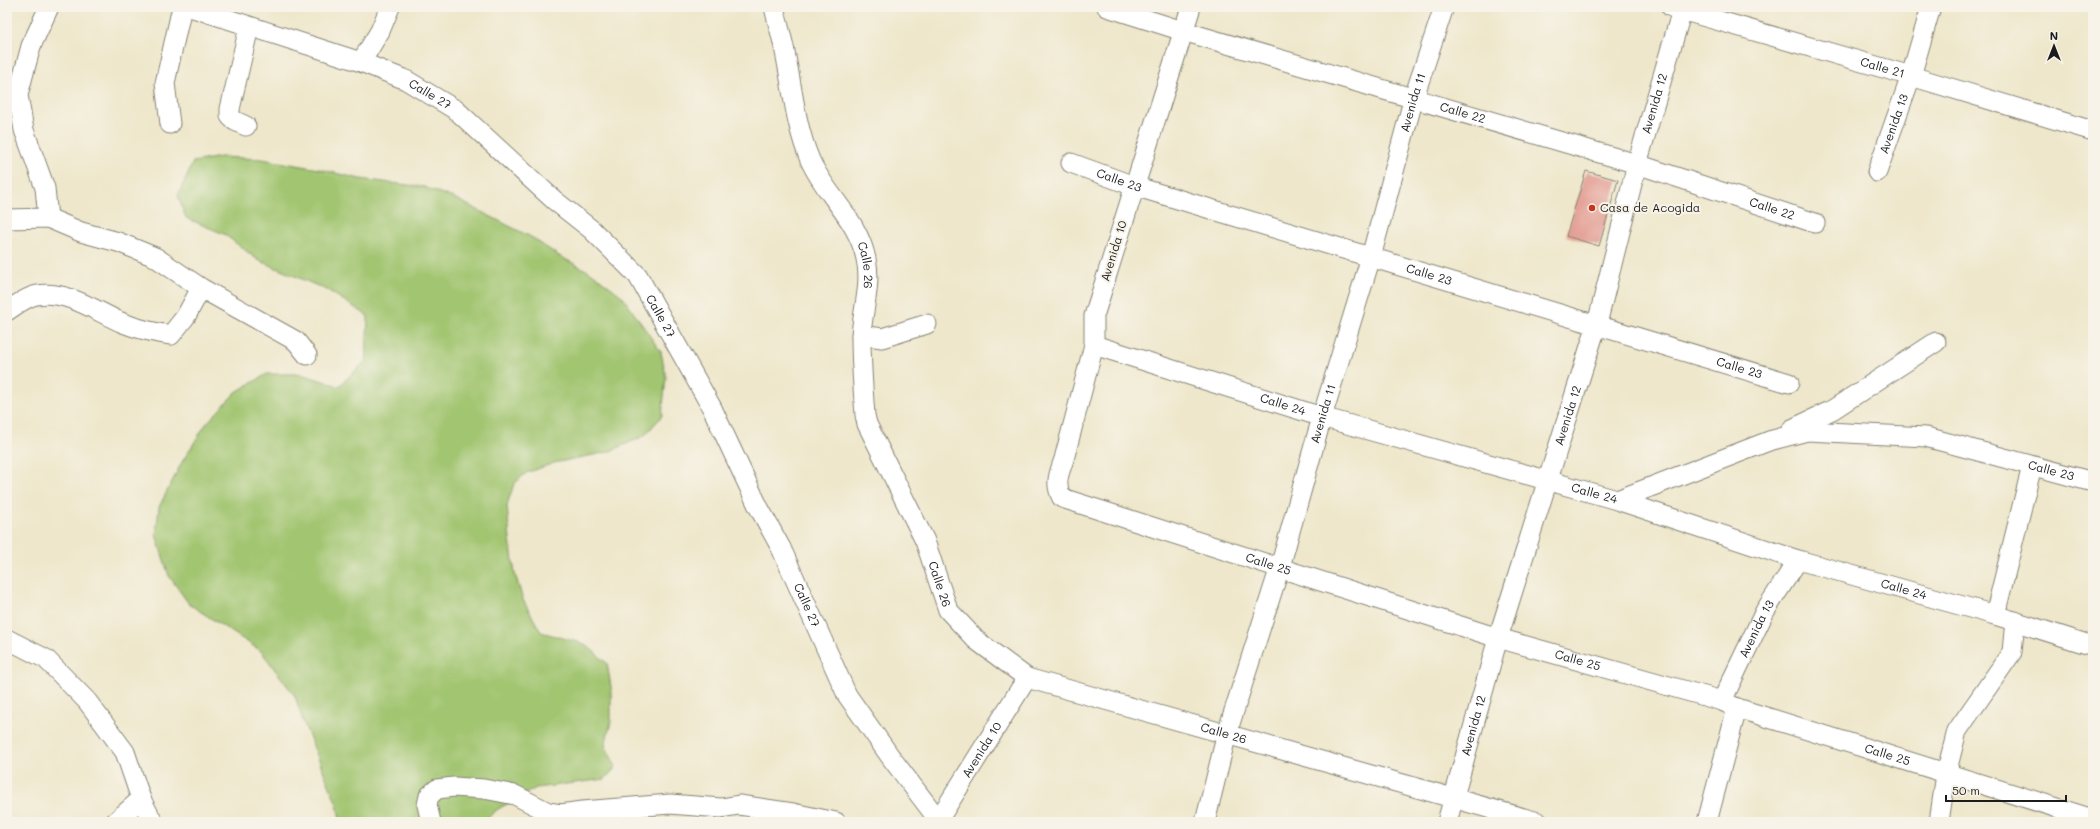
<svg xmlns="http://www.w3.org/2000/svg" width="2100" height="829" font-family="Mali,sans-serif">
<rect width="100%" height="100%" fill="#f7f3e8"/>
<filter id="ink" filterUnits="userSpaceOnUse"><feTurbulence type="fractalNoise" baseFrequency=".025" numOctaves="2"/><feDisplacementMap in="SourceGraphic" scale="8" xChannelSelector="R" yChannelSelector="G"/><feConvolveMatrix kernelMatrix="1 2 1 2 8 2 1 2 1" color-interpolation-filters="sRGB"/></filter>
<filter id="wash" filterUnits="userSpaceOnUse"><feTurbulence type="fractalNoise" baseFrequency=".012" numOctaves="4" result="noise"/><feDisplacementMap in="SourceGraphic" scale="16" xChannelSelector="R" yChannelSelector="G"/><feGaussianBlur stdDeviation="0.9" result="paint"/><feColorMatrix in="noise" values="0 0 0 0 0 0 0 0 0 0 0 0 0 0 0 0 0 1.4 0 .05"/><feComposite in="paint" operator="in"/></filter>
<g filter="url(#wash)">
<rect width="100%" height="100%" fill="#eee7cb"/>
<!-- green -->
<path fill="#a1c56f" stroke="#5e7046" d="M221,157l41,2 57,10 41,10 64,8 32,12 75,38 28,19 33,17 30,23 39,56 5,25 -4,39 -18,20 -36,16 -54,11 -28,10 -12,11 -7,21 3,35 5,34 8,26 18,32 44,12 22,19 4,24v35l-6,23 11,22 -11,12 -69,9 -38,21 -15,13h-142l-5,-20 -33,-81 -8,-25 -34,-45 -72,-47 -20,-28 -13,-41 3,-28 23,-45 24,-38 30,-32 31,-18h34l38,12 27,-25 2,-45 -39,-25 -71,-31 -34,-26 -38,-16 -8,-22 15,-34z"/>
<g id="blocks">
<!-- building -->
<path fill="#e39c93" d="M1586,171l32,9 -19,66 -33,-10z"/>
</g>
</g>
<g filter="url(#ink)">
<use href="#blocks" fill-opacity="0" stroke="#858274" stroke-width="1"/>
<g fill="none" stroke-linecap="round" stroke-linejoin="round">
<!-- minor casing -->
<g stroke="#858274" stroke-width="21">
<g id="minor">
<path id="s1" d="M190,7l171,55 45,18 50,30 98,90 38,30 46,46 74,132 46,98 23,42 66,147 45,64 48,63"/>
<path id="s2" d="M774,7c4,17 9,33 12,50 7,35 10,70 24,103 16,36 48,59 56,99 6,26 -4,52 -5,78 0,26 2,52 4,78l2,9 58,117 23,69 28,30 51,38 511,144"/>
<path id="s3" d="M1107,7l76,24 454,133 178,59"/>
<path id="s4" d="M1191,7l-97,309v29l-30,114c-5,15 -10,24 -2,39l436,140 224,63 15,7 356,111"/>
<path id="s5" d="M1671,7l240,69 182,55"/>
<path d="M361,62l19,-31 10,-24"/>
<path d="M170,124l-5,-41 17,-76"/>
<path d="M246,126l-11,-5 -5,-5v-7l19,-82"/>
<path id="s6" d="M1071,163l63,23 655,197"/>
<path id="s7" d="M1877,172l34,-96 20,-69"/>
<path d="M48,218l-3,-30 -21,-58 -6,-35 13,-49 18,-39"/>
<path d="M7,219l41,-1 33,14 37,10 37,15 46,31 95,53 11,14"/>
<path d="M7,311c8,-5 19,-14 30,-16 31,-5 60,17 86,28 15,6 33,10 48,12l15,-19 15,-28"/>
<path d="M861,335l21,3 45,-14"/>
<path id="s8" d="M1094,345l228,72 295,83 181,60 197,55 98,31"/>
<path d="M1792,429l40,-19 104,-68"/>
<path id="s9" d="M1617,500l152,-59 38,-10 119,6 167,45"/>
<path d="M1995,615l37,-149"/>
<path d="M7,639l39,20 41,42 38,51 16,47 12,23"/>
<path id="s10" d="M1722,701l43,-90 33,-51"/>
<path d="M115,822l26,-23"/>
<path d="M431,822l-4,-17 2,-9 8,-7 17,-2 30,2 31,6 33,17 13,2 21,-3 88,-7 51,4 18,-3 54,8 43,9"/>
<path id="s11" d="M937,822l90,-144"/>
<path id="s12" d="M1205,822l22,-89 53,-166 42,-150 49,-160 43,-160 30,-90"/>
<path id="s13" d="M1447,822l51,-184 99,-314 40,-160 46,-157"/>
<path d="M1707,822l30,-114"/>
<path d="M1939,822l7,-48 11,-43 55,-79 3,-31"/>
</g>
</g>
<!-- minor -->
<use href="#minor" stroke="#fff" stroke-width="19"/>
</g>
</g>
<!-- markers -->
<circle fill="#c8321e" stroke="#f7f3e8" stroke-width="1.5" cx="1592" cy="208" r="4"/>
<g text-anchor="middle" stroke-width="4" stroke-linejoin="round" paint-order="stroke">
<!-- street labels -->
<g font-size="12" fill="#1c1c1c" stroke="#f7f3e8">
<text dy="4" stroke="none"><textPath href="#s5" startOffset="220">Calle 21</textPath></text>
<text dy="4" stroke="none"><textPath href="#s1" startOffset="256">Calle 27</textPath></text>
<text dy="4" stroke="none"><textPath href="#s12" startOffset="749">Avenida 11</textPath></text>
<text dy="4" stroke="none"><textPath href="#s13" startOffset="748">Avenida 12</textPath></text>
<text dy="4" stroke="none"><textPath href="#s3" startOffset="371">Calle 22</textPath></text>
<text dy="4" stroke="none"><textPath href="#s7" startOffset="51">Avenida 13</textPath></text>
<text dy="4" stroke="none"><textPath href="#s6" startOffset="51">Calle 23</textPath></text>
<text dy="4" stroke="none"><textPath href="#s3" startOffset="695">Calle 22</textPath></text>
<text transform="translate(1114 251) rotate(-73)" y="4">Avenida 10</text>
<text dy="4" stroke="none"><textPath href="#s2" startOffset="278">Calle 26</textPath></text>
<text dy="4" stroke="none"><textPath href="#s6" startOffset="375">Calle 23</textPath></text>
<text dy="4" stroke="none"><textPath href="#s1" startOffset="579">Calle 27</textPath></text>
<text dy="4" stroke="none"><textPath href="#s6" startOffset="699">Calle 23</textPath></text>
<text dy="4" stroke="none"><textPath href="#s8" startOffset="198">Calle 24</textPath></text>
<text dy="4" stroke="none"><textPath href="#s12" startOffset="425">Avenida 11</textPath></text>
<text dy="4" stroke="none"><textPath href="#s13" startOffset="424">Avenida 12</textPath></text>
<text dy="4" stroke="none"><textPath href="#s9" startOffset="451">Calle 23</textPath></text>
<text dy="4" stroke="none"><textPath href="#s8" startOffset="522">Calle 24</textPath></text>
<text dy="4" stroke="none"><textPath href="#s4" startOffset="728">Calle 25</textPath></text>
<text dy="4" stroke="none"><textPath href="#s2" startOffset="614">Calle 26</textPath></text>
<text dy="4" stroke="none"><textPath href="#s8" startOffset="846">Calle 24</textPath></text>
<text dy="4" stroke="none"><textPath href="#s1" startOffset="903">Calle 27</textPath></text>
<text dy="4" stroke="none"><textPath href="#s10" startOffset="80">Avenida 13</textPath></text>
<text dy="4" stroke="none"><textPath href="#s4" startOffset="1052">Calle 25</textPath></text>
<text dy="4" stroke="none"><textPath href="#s13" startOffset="100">Avenida 12</textPath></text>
<text dy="4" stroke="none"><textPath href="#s2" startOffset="950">Calle 26</textPath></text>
<text dy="4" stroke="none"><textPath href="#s11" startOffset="85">Avenida 10</textPath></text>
<text dy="4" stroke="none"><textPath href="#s4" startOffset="1376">Calle 25</textPath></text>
</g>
<!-- poi labels -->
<g font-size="12" fill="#1c1c1c" stroke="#f7f3e8" text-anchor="start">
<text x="1600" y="212">Casa de Acogida</text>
</g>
</g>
<!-- margin -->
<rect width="2100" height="829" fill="none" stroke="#f7f3e8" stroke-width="24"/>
<!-- north arrow -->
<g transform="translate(2054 46)" stroke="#f7f3e8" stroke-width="3" paint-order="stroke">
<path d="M0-3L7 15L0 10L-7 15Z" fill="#1c1c1c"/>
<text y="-6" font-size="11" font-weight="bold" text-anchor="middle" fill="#1c1c1c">N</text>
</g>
<!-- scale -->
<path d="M1946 795v6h120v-6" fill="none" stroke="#1c1c1c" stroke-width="2"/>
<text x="1952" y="795" font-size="12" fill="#1c1c1c" stroke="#f7f3e8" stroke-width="3" paint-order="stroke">50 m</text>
</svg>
